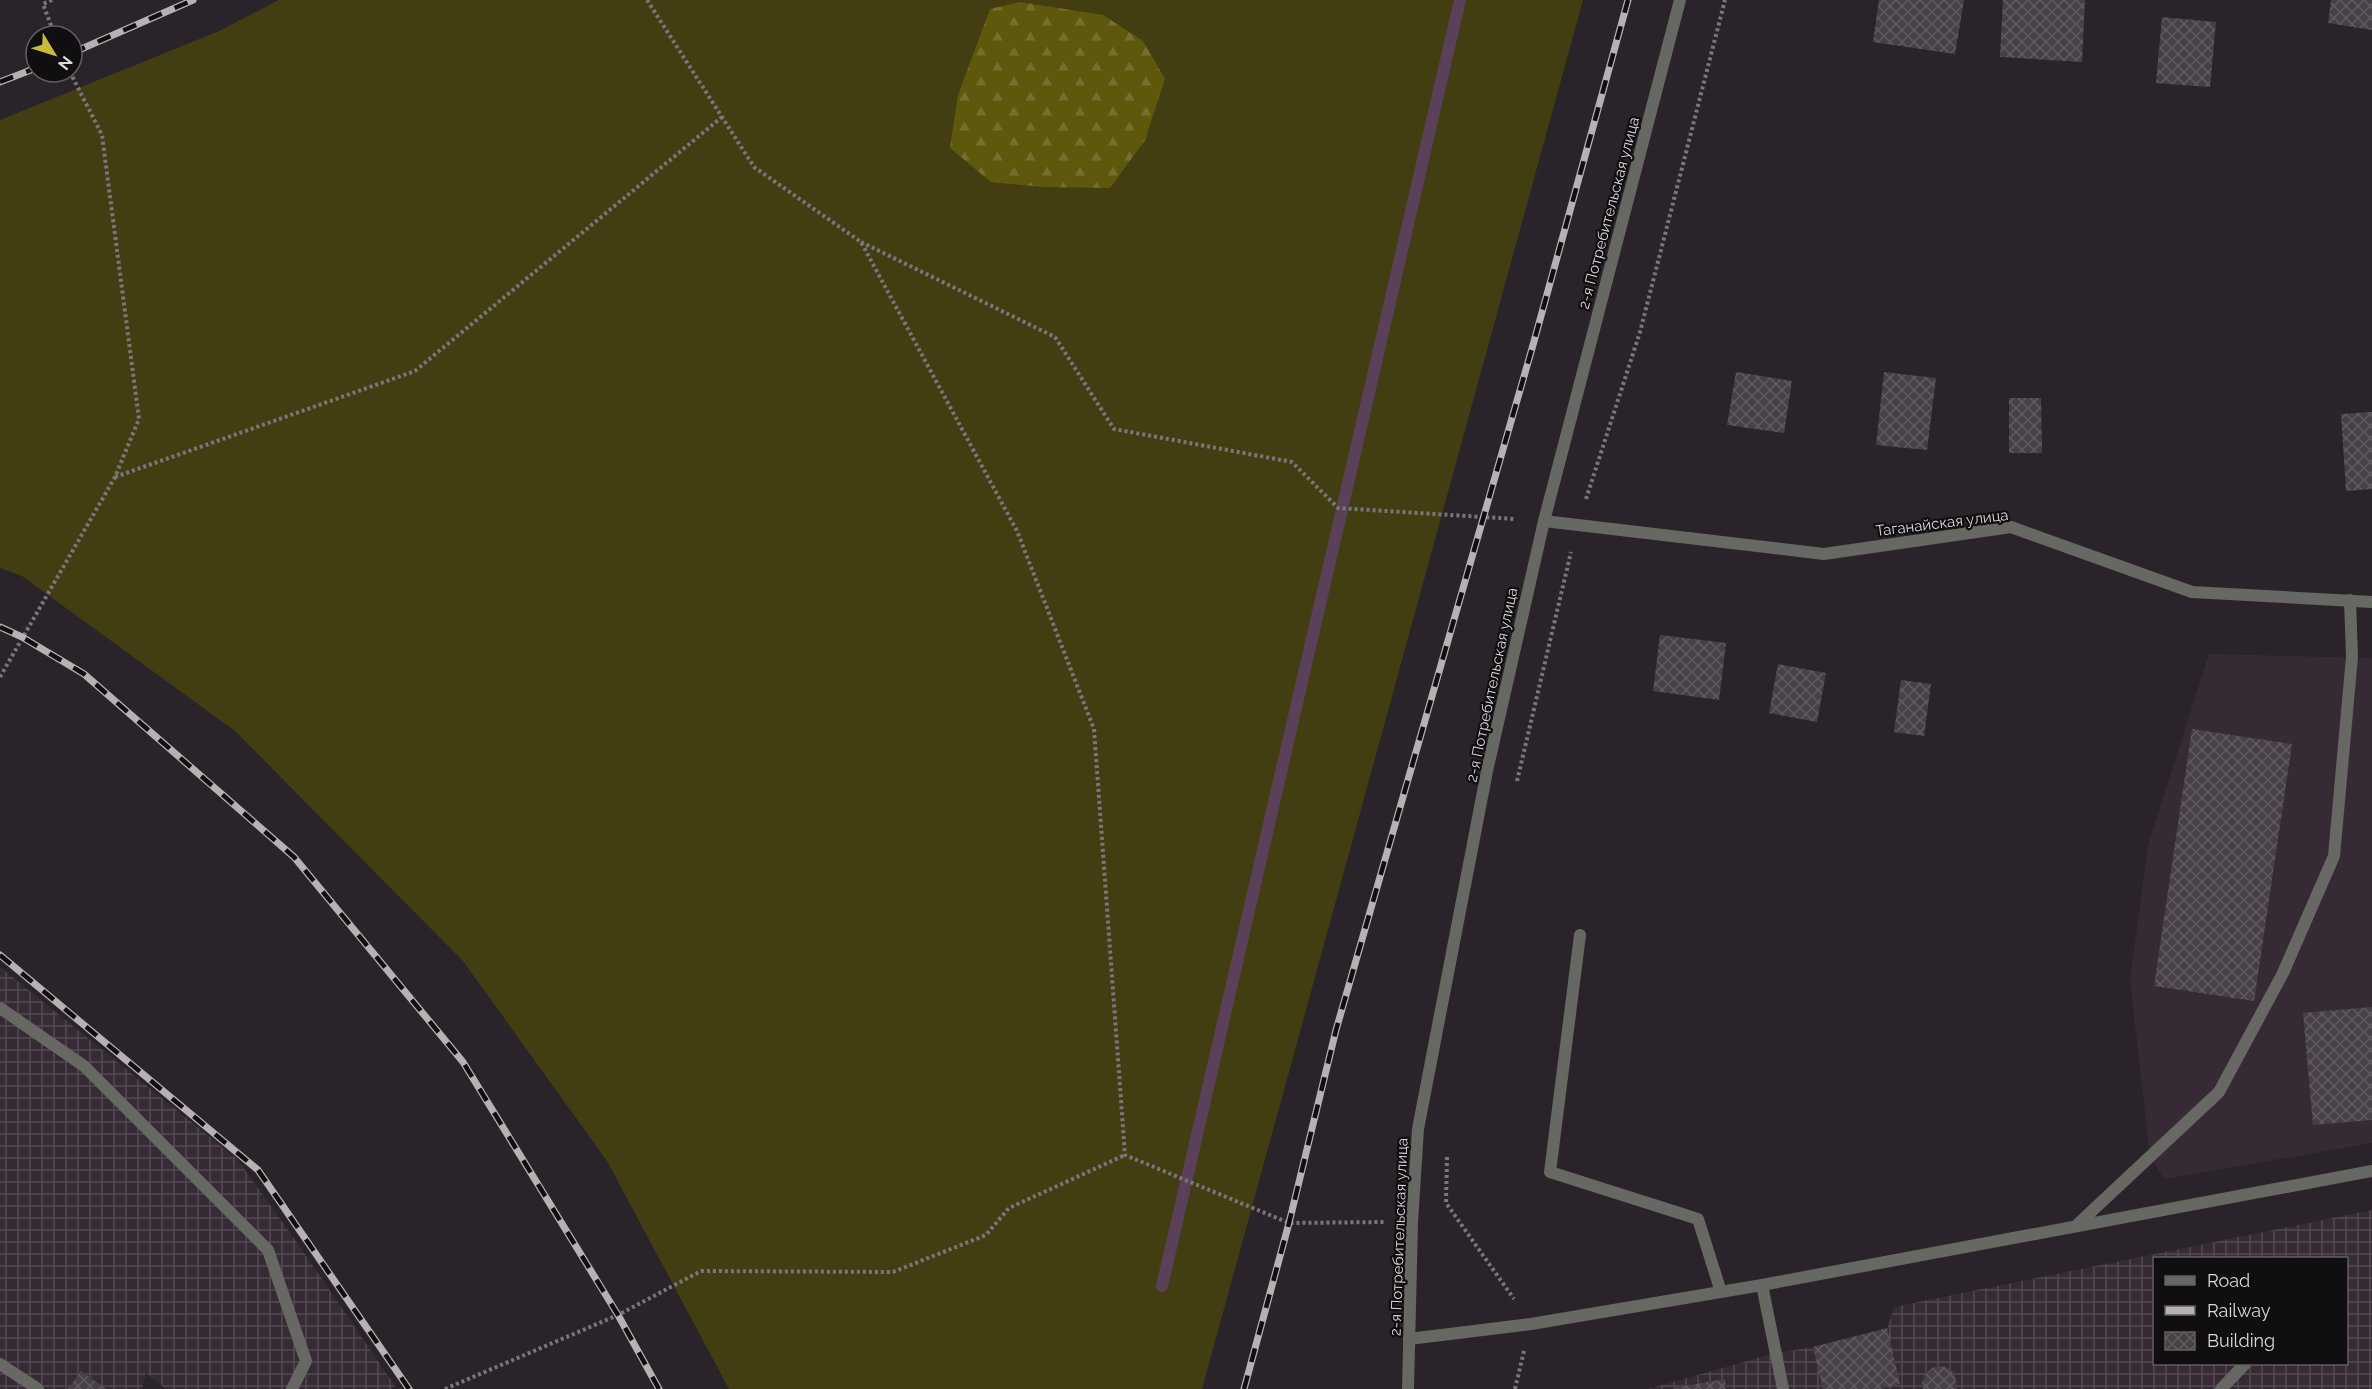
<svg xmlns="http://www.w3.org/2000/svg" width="2372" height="1389" font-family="Raleway,sans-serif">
<defs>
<pattern id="industrial-grid" width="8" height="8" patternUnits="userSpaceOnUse" patternTransform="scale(1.5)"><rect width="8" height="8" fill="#362b35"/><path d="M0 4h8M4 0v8" fill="none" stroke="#524952"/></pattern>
<pattern id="forest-firs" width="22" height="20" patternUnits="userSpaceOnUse" patternTransform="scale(1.5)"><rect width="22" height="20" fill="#5e580c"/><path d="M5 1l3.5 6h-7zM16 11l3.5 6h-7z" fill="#746f2f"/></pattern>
<pattern id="building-cross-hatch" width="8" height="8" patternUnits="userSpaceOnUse" patternTransform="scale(1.5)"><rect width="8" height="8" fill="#474046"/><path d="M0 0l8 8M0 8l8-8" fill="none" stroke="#615b60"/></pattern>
</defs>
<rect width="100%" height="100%" fill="#2a242a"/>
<!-- built -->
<path fill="#362b35" d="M2209,654l163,4v485l-208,36 -14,-23 -20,-176 18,-135z"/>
<!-- industrial -->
<path fill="url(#industrial-grid)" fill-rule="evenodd" d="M0,967l237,192 59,82 99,145 -4,3h-225l-20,-16 -4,16h-142z
M2372,1210v179h-724l128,-36 37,-6 74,-18 7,-22zM2154,1258h192v106h-192z"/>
<!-- grass -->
<path fill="#423e12" d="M279,0h1304l-381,1389h-473l-122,-228 -144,-200 -228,-230 -213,-155 -22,-8v-448l219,-89z"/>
<!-- forest -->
<path fill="url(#forest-firs)" d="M1020,2l83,13 40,26 22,38 -20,61 -35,48 -68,-1 -51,-5 -41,-34 8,-53 32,-86z"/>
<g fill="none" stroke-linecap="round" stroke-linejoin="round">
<!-- stream -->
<path stroke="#5b405a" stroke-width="12" d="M1162,1286l298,-1286"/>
</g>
<!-- building -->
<path fill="url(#building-cross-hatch)" d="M1879,0h85l-9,54 -82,-12z
M2003,0h82l-3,62 -82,-5z
M2331,0h41v30l-44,-7z
M2162,17l54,5 -6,65 -54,-4z
M1736,372l56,9 -8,52 -57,-8z
M1884,372l52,6 -9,72 -51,-5z
M2009,398h32l1,55h-33z
M2372,412v77l-26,2 -5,-77z
M1660,635l66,8 -7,57 -66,-9z
M1778,664l48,9 -9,49 -48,-9z
M1901,680l30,4 -7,52 -30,-4z
M2192,729l100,15 -38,257 -100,-15z
M2372,1007v113l-59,5 -10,-112z
M1887,1328l13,56 -20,5h-57l-10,-42z
M1940,1366l8,2 7,6 2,15h-34l-1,-7 4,-8 6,-6z
M81,1371l25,18h-38z
M1725,1379l1,10h-52v-1z"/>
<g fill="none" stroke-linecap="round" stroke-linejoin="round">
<!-- path -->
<path stroke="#7b767b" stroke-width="4" stroke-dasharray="3 3" stroke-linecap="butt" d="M52,0l-9,4 12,32
M647,0l107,167 107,75 156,289 77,198 31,426 164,68 95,-1
M861,242l194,95 59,92 178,33 46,46 177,11
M115,477l300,-106 307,-254
M1586,499l54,-167 85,-332
M0,677l115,-200 24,-58 -37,-284 -32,-63
M1517,781l54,-229
M1447,1157l-1,46 68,96
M445,1389l173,-74 83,-44 192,1 93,-37 23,-27 116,-53
M1515,1389l9,-38"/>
<!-- service -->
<path stroke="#676763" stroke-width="12" d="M1580,935l-30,237 148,47 23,73
M0,1008l84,58 184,184 38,111 -14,28
M2078,1224l141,-132 64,-119 51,-117 18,-199 -2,-57
M1762,1285l21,104
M1409,1339l122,-15 231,-39 610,-114
M0,1364l38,25
M2221,1389l24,-25"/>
<!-- minor -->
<path stroke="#676763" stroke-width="12" d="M1544,521l280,33 187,-27 181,65 180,10"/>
<!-- tertiary -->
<path stroke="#676763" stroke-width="12" d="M1408,1389l4,-167 6,-93 69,-358 57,-250 136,-521"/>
<!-- rail casing -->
<g stroke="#b5b1b5" stroke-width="7">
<path id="rail" d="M72,53l121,-53
M0,82l36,-14
M0,627l22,10 62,37 210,183 169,205 155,253 41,74
M0,955l258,215 151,219
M1244,1389l45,-166 47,-193 197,-685 95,-345"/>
</g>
<!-- rail -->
<use href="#rail" stroke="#110e11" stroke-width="4.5" stroke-dasharray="14" stroke-linecap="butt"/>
</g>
<g text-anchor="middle" stroke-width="4.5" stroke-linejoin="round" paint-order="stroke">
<!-- street labels -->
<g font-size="15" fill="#dbd7db" stroke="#110e11">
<text transform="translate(1609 213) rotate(-75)" y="5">2-я Потребительская улица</text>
<text transform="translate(1942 523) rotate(-7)" y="5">Таганайская улица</text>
<text transform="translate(1492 685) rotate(-78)" y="5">2-я Потребительская улица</text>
<text transform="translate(1399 1237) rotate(-88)" y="5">2-я Потребительская улица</text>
</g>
</g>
<!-- legend -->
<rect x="2153" y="1257" width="195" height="108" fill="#110e11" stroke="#625e62" stroke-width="1.5"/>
<rect x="2165" y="1276" width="30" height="9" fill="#676763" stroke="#625e62" stroke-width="1.5"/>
<text x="2207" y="1287" font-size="18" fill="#dbd7db">Road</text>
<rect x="2165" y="1306" width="30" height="9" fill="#b5b1b5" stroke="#625e62" stroke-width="1.5"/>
<text x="2207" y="1317" font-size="18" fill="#dbd7db">Railway</text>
<rect x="2165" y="1332" width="30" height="18" fill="url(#building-cross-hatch)" stroke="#625e62" stroke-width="1.5"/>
<text x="2207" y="1347" font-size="18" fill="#dbd7db">Building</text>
<!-- north arrow -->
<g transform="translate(54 54) rotate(128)"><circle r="28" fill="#110e11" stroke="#625e62" stroke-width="1.5"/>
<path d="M0-4.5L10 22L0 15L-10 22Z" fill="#c6bc3c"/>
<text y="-9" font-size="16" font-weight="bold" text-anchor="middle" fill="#dbd7db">N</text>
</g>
</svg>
